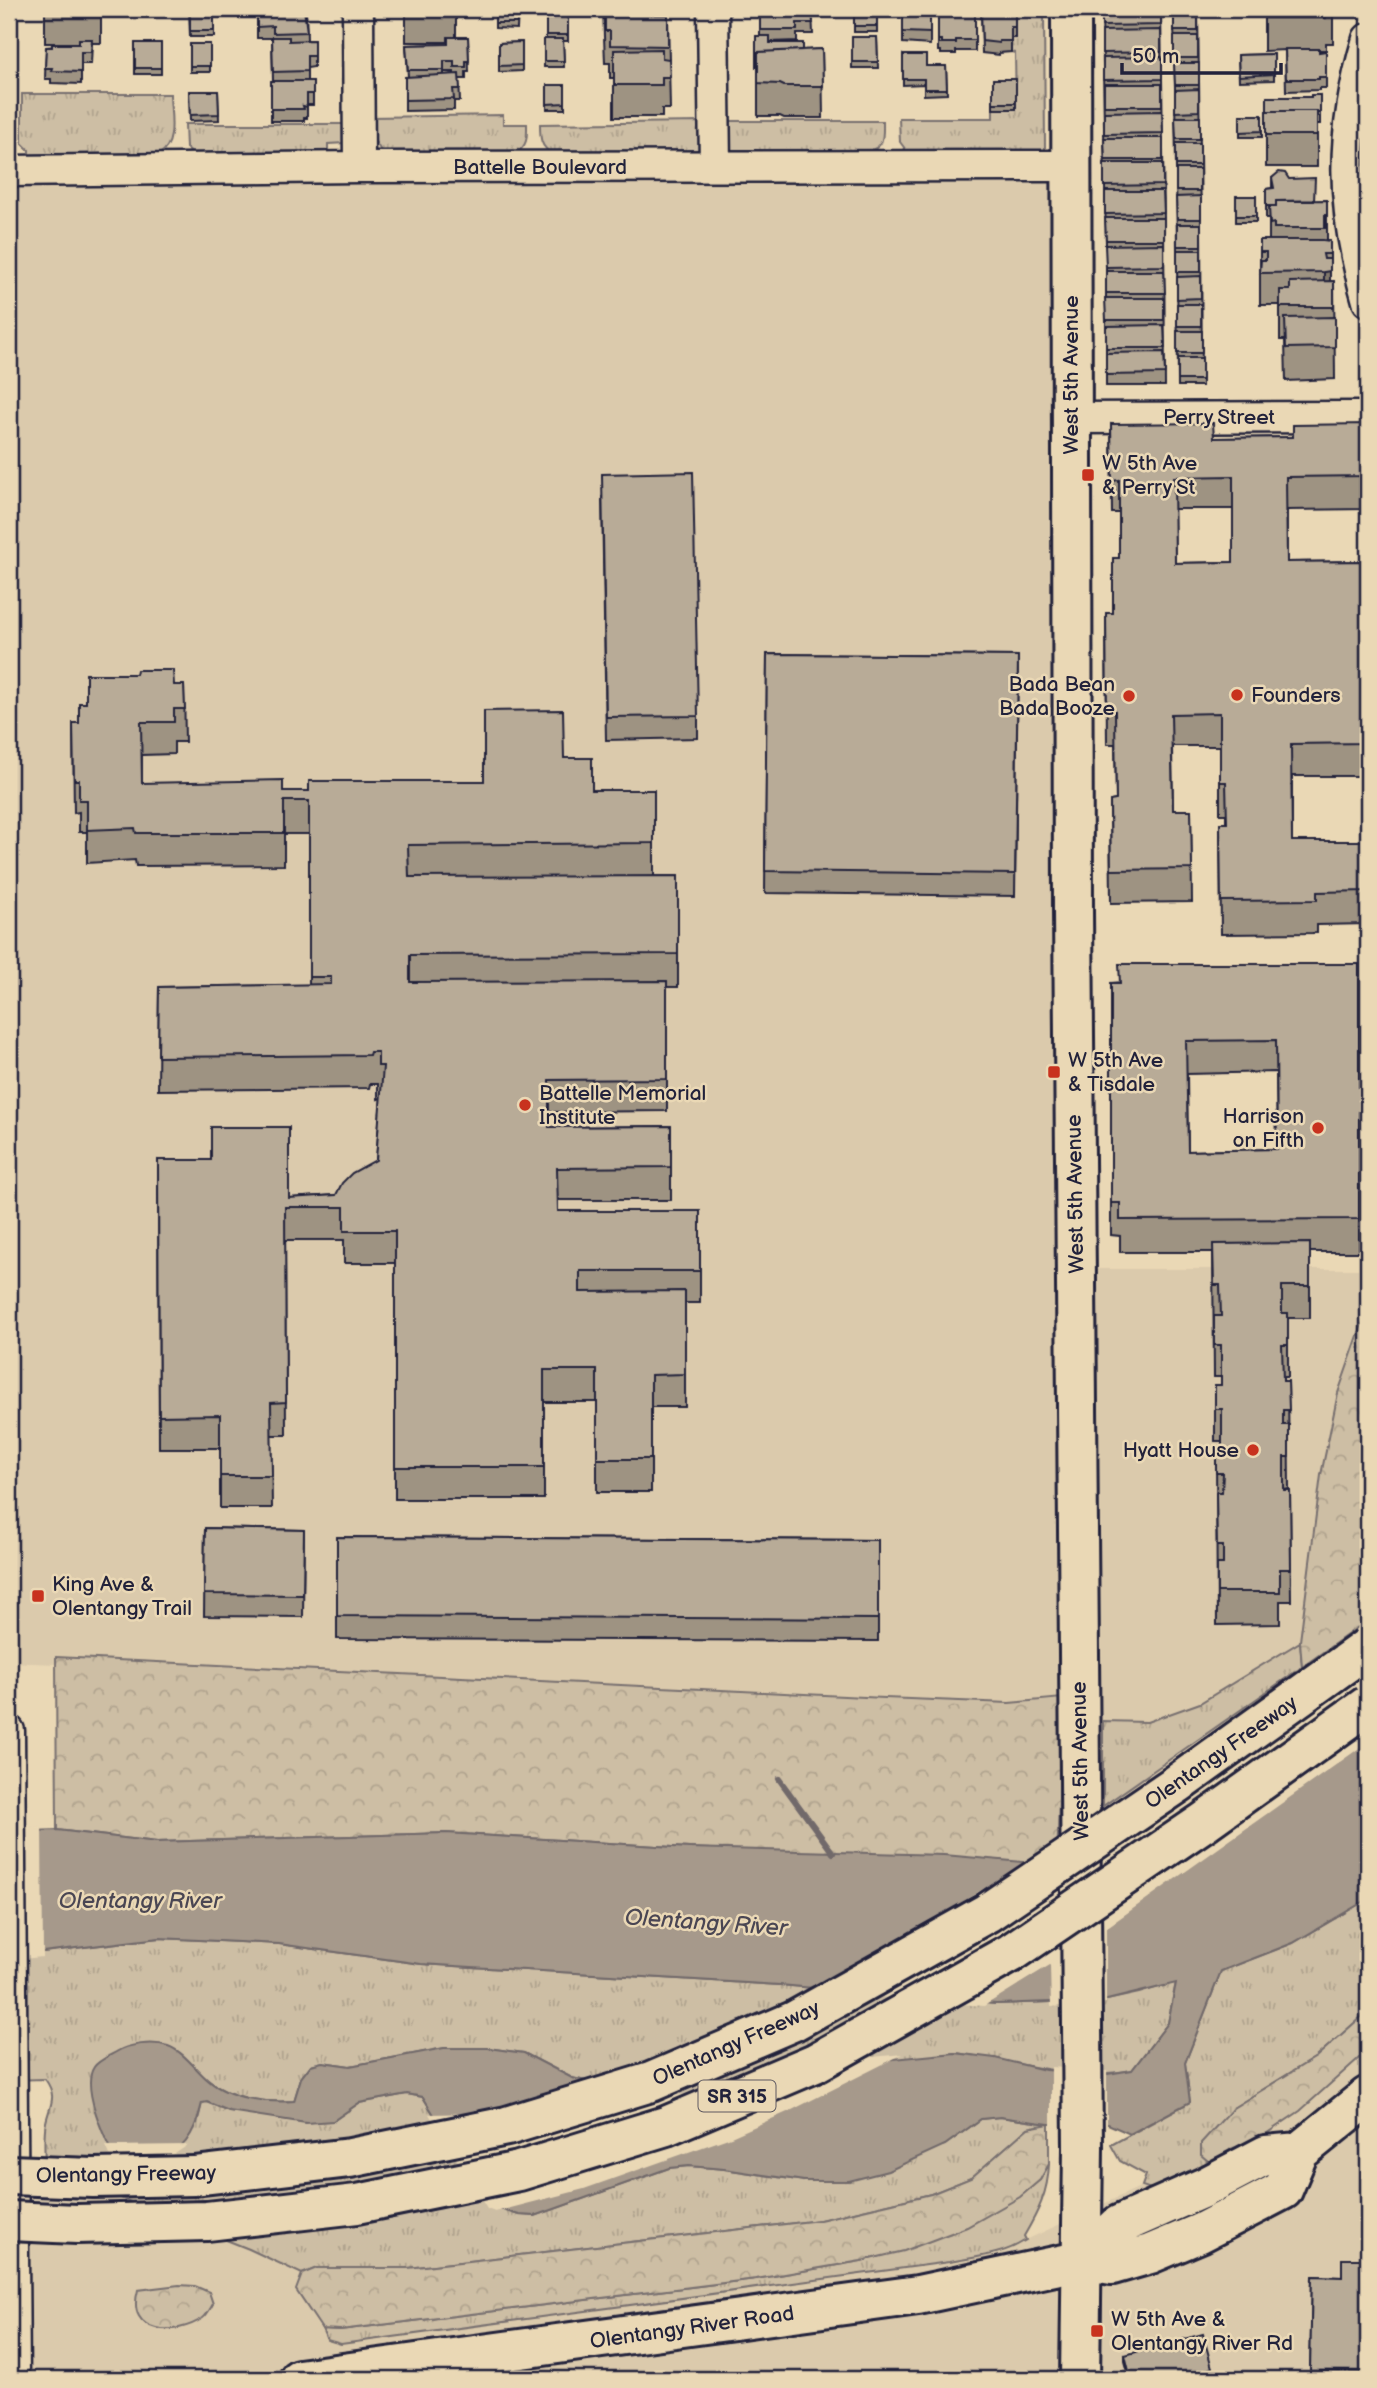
<svg xmlns="http://www.w3.org/2000/svg" width="1377" height="2388" font-family="'Balsamiq Sans',sans-serif">
<defs>
<pattern id="grass-tufts" width="24" height="20" patternUnits="userSpaceOnUse" patternTransform="scale(1.75)"><rect width="24" height="20" fill="#cdbea4"/><path d="M3 7l-1-3M5 7V3M7 7l1-3M15 17l-1-3M17 17v-4M19 17l1-3" fill="none" stroke="#b0a38e"/></pattern>
<pattern id="forest-crowns" width="20" height="18" patternUnits="userSpaceOnUse" patternTransform="scale(1.75)"><rect width="20" height="18" fill="#cdbea4"/><path d="M2 6a3 3 0 1 1 6 0M12 15a3 3 0 1 1 6 0" fill="none" stroke="#b0a38e"/></pattern>
</defs>
<rect width="100%" height="100%" fill="#ead8b5"/>
<filter id="ink" filterUnits="userSpaceOnUse"><feTurbulence type="fractalNoise" baseFrequency=".0143" numOctaves="2"/><feDisplacementMap in="SourceGraphic" scale="14" xChannelSelector="R" yChannelSelector="G"/><feConvolveMatrix kernelMatrix="1 2 1 2 8 2 1 2 1" color-interpolation-filters="sRGB"/></filter>
<g filter="url(#ink)">
<!-- built -->
<path fill="#dbcaac" d="M1071,166l5,1103h292v38l-30,86 -38,248 2,26 -197,73h-43l-11,-42 -42,5 -953,-46v7l-47,-2v-1491z
M1368,2050v329h-1359v-212l36,1 204,81 53,25 -6,16 31,50 14,4 608,-82 66,-15 11,-7 116,-54 12,4 146,-79z"/>
<!-- grass -->
<path fill="url(#grass-tufts)" stroke="#787070" stroke-width="2" d="M1010,9h34l1,142 -139,-1 -6,-8 -1,-24h94v-9h23l-1,-56 -4,-1v-14h4v-13h-4z
M22,94h148c0,18 8,51 -11,60l-130,1v-5l-7,-7z
M503,115v9h24c0,13 1,21 -10,28l-128,1 -8,-2 -10,-16 -1,-18z
M723,121h160c0,16 2,27 -16,30h-134l-5,-3z
M702,122l-1,27 -9,3 -139,1c-13,-5 -13,-16 -13,-29z
M185,124h160v19l-17,1v10l-134,1 -8,-7z
M1300,1642l2,25 -199,139v-85l44,1 53,-19z
M1368,1899v112l-52,46 -83,51 -9,54 -70,28 -12,-4 4,-11 -26,-14 -9,-16 79,-43 -5,-39 36,-92 72,-28z
M159,1938l120,6 142,20 359,21 216,19 111,-4 32,-7 37,-11 -8,41 -36,47c-60,12 -118,-10 -177,-17l-255,46 -39,-2 -89,-19 -48,-25 -36,-5h-43l-95,18 -27,-4 -12,3 -10,13 -7,23c-27,2 -62,-2 -84,-19 -10,-7 -19,-18 -28,-27l15,69 5,-21 4,-1 23,9 104,10 26,-18 48,-9 16,3 67,109 29,9 16,1 134,-48 20,-2 35,3 80,12 141,-36 36,-26 19,-2 49,7 -21,4 -57,50 -40,16 -111,26 -412,48h-91l-15,6 -53,-25 -204,-81c0,-15 -2,-32 1,-46 4,-18 12,-25 -1,-43l-36,1v-124z
M1049,2164c-1,29 -11,48 -25,72l2,4c-23,15 -50,17 -77,22l-608,82 -14,-4 -5,-11 18,1 416,-51 105,-18 43,-11 136,-70z"/>
<!-- forest -->
<path fill="url(#forest-crowns)" stroke="#787070" stroke-width="2" d="M1368,995v274h-4l-1,-273z
M1368,1307v313l-66,47 -2,-26 21,-166 17,-82z
M56,1657l829,41 124,5 53,-5 -5,167 -368,-17 -243,-15 -289,9 -100,-12z
M1368,2011v39l-68,61 -76,51 -16,-1 -7,-6v-12l32,-35 83,-51z
M1049,2124v40l-9,16 -20,17 -53,30 -63,24 -43,10 -105,18 -416,51 -18,-1 -26,-39 6,-16 15,-6h91l412,-48 111,-26 40,-16 57,-50z
M179,2285l16,1 14,6 4,12c-3,5 -6,11 -10,14 -26,18 -78,18 -65,-28z"/>
<!-- water -->
<path fill="#a6998b" stroke="#71696b" stroke-width="2" d="M1368,1672v227l-75,44 -72,28 -36,92 5,39 -60,32 -22,-10h-59l-49,-7 -19,2 -36,26 -57,26 -39,10h-45l-80,-12 -35,-3 -20,2 -134,48 -16,-1 -29,-9 -67,-109 -16,-3 -48,9 -26,18 -27,2 -77,-12 -22,-9 -5,1c-5,21 -13,44 -35,53 -11,4 -42,-2 -55,-3 -9,-19 -31,-67 -18,-86 4,-6 15,-11 22,-15 12,-8 37,-11 52,-6 15,5 28,24 40,34 21,19 59,23 86,21l7,-23 10,-13 11,-3 28,4 94,-18h44l36,5 48,25 89,19 39,2 173,-38 82,-8 40,5 50,12 63,4 24,-4 36,-47 8,-40 -69,17 -111,4 -216,-19 -359,-21 -142,-20 -120,-6 -150,18v-124l48,-2 100,12 289,-9 243,15 255,7 113,10 60,-5 240,-151z"/>
<!-- pier -->
<path fill="#ead8b5" d="M1368,1668v74l-262,186v75l-55,4 -1,-42 -66,41 -178,-15 55,-27 135,-83 32,-22 29,2 59,-5 78,-31 160,-118 11,-36z
M42,1827l1,130 -34,3v-131z
M903,2054l-111,56 -61,27 -147,52 -89,23 -8,-3 -58,-95 51,-1 114,-34 68,15 38,1 172,-38z
M1051,2067l56,4v56h-56z
M188,2145l-22,15 -46,4 -11,-9 -4,-9z"/>
<g fill="none" stroke-linecap="round" stroke-linejoin="round">
<!-- stream -->
<path stroke="#71696b" stroke-width="6" d="M779,1779l54,74"/>
<!-- minor casing -->
<g stroke="#22223b" stroke-width="35">
<path id="minor" d="M358,9l1,158
M713,9l2,157
M1368,39c-28,94 -27,168 0,262
M9,171l350,-4 712,-1
M1070,418l298,-1
M9,1731l5,648"/>
</g>
<!-- major casing -->
<g stroke="#22223b" stroke-width="44">
<path id="major" d="M1071,9l2,903 10,1236 -3,231
M1083,2260l36,-35 84,-37 63,-33 33,-3
M299,2379l619,-84 165,-35 29,5 38,-11 50,-21 83,-43 16,-38 69,-56"/>
</g>
<!-- minor -->
<use href="#minor" stroke="#ead8b5" stroke-width="30"/>
<!-- major -->
<use href="#major" stroke="#ead8b5" stroke-width="38"/>
<!-- highway-bridge casing -->
<g stroke="#22223b" stroke-width="44" stroke-linecap="butt">
<path id="highway-bridge" d="M9,2175l84,3 101,-2 156,-18 157,-32 144,-44 143,-61 193,-108 190,-129 191,-137
M9,2221l68,3 130,-3 150,-17 162,-33 147,-45 149,-63 196,-110 193,-131 164,-117"/>
</g>
<!-- highway-bridge -->
<use href="#highway-bridge" stroke="#ead8b5" stroke-width="38"/>
</g>
<!-- wall -->
<path fill="#9e9382" stroke="#22223b" stroke-width="2" fill-rule="evenodd" d="M45,9h56v34h-9l-1,21h-10v20l-30,-1v-4h-6l1,-32 33,-3v-1h-34z
M189,9h25v28h-24z
M257,9h49l1,31h7v27l-7,1v13h6v24h-6v13h-3v3h-33v-40h2l-1,-43h-15z
M406,9h50v28h12l1,35h-3v7h-7l1,22h-6v9l-49,1v-34h3l-2,-32 42,-1v-2h-42zM444,72h10v2l-10,1z
M495,9h23l-1,20 -22,-1z
M546,9h22v32h-5l1,26h-20v-28h2z
M603,9h64v6h1l2,94h-8v8h-48v-39h-4v-15h-5z
M760,9h52l1,25h-16v7l-27,1v1l33,7 19,-1 1,69h-39l-4,-2h-22v-49h-2v-31h4z
M854,9h23v23h-23z
M903,9h27v36l-27,-2z
M938,9h37v42h-19v3h-15v-3h-3z
M981,9l34,5v24h-4v14l-12,1v2l-17,-2z
M1102,9h59l3,209 1,168h-59v-141z
M1174,9h24l3,215 1,162h-24l-1,-136z
M1264,9h69v34h-7v7h-7v2l7,-1v37h-7v2l-33,1 -1,-41 -21,1z
M852,37h25l1,31h-26z
M522,42v29l-23,1v-29z
M135,43h26v31h-26z
M190,44h20v28h-20z
M1274,54v26l-35,1 -1,-26z
M903,55l23,11h20l1,28 -23,1v-11l-21,1z
M993,79h23v30h-23z
M547,85h18v24h-18z
M189,91h29l1,29 -29,1z
M1320,95v29h-3v43h-51v-56z
M1240,115h22v22h-22z
M1272,178l17,1 25,22 13,-1v41h3v40h4l1,98 -49,2 -1,-41h-5v-35h-20v-65h9v-22h-3v-29l6,-1z
M1236,196h20v26h-20z
M1111,424l103,14 79,-1 75,-13v85l-81,1v52l81,-1v215h-76v65h76v83l-51,1v8l-96,1 -1,-111h6v-9h-6v-68h-48l1,64h18l1,92 -81,1 -1,-102 6,-1 -1,-56h-8l-1,-131h7l6,-55v-45h-7zM1174,509h59v53l-58,1z
M602,496l96,220v22l-92,2z
M767,654l251,2 -3,240 -250,-3z
M174,685h10l1,57h-11v12l-32,1v28l141,8h26l175,-10 80,-23 28,32h62v86h24v111h-11v124l-118,1v15l122,-1v74h-113v11h142v92h-15v104h-34v85h-54v-90h-53v97h-149v-236h-51v-23h-59l1,195h-15l1,73h-52v-60h-61l-1,-288 131,38 47,-3 40,-35 5,-62 -3,1v-15h-8l-1,4 -211,2 1,-103 150,-2v-151h-25v31l-148,1 -1,-6 -48,3v-31h-8v-20l-5,1 -1,-90h6l7,-20z
M1359,964v288h-49v66h-22v59h-5v4h5l1,108 -5,1h6l1,111h-11v23l-63,1 -1,-171 6,-1v-12h-7v-56h6v-8h-7l-1,-125h-93v-16l-9,-1v-252zM1276,1072l1,77 -89,2 -1,-77z
M205,1528l99,2 -1,87 -99,-1z
M337,1537l541,3v101l-541,-2z
M1368,2259v120h-58l2,-103 30,1z
M1125,2355l87,18 -22,6h-60l-5,-18z"/>
<!-- shaded-wall -->
<path fill="#81786a" stroke="#22223b" stroke-width="2" d="M1330,271v32l-6,2v-33z
M1212,2368v5l-22,6h-21z"/>
<!-- building -->
<path fill="#b8ab97" stroke="#22223b" stroke-width="2" fill-rule="evenodd" d="M45,9h56v2h-56z
M190,9h24v22h-24z
M257,9h47l3,23 -34,1v-7l-16,1z
M406,9h50v1h-50z
M495,9h22v14h-22z
M546,9h22v26h-22z
M760,9h52l1,14h-16v7h-37z
M854,9h23v17h-23z
M903,9h27v24l-27,-1z
M938,9h37v31h-19v3h-15v-3h-3z
M981,9h29l1,5h4v13h-4v14h-12v2l-17,-2z
M1102,9h59v16l-59,1z
M1174,9h24v22h-24z
M1264,9h69v2h-7v7h-62z
M605,15h63v31l-58,-1v-14h-5z
M1161,30v22l-59,1v-22z
M756,36h14v7h33v7l-45,2v4h-2z
M1174,36h24v22h-24z
M272,37h17v4l25,-1v16h-7v15l-34,1z
M448,37h20l1,24h-3v6h-12v-6h-10v9h-36l-2,-25 42,-1z
M852,37h25l1,25h-26z
M79,39h13l-1,13h-10v20l-30,-1 1,-3h-7l1,-21h6v-3h27z
M544,39h19l1,22h-20z
M522,42v23l-23,1v-23z
M135,43h26v25h-26z
M190,44h20v22h-20z
M662,49v9l7,1 1,18h-8v8h-48v-35z
M822,49l1,37h-39l-4,-2 -22,-1v-31z
M1285,49h34v3l7,-1v26h-7v2h-33z
M1274,54v20l-35,2 -1,-21z
M903,55h23v11h20l1,23h-23v-10h-21z
M1162,57v22l-59,1v-22z
M1174,63h25v22h-24z
M459,74l1,15h-7l1,10 -49,1v-23z
M993,79h23v24h-23z
M271,81h42v13h-6v13l-4,-1 1,3h-33z
M1104,84h58v22h-58z
M547,85h18v18l-18,1z
M1199,89v22l-24,1v-22z
M189,91h29l1,23 -29,1z
M1311,95h9v18h-3v-2h-50v-14h44z
M1162,111l1,22 -59,1v-22z
M1266,111h51v24h-51z
M1240,115h22v16l-22,1z
M1175,117h25v22h-24z
M1104,138h59v22h-58z
M1176,143h24v22h-24z
M1104,163h59v22l-59,1z
M1176,169h24v22h-24z
M1279,172l6,1 4,6 26,-1 -1,23h-38v5h-10v-17l8,-1 -2,-10z
M1105,191h58l1,22 -59,1z
M1201,196v23h-24l-1,-22z
M1236,196h20v20h-20z
M1327,200v15h-2v13h-51v-5l-4,1 -1,-17h7v-6z
M1105,218h59v22h-58z
M1177,224h24v22h-24z
M1260,240h63l7,1v13h-7l1,5h6v12l-6,1 -64,1 1,-13h5v-8h-6z
M1164,244v22l-58,1 -1,-22z
M1177,250h24v22h-24z
M1106,271h58l1,22h-59z
M1201,276v22l-24,1v-22z
M1334,281v26h-54v-17h10v-8z
M1105,298h59v22h-58z
M1177,304h24v22h-24z
M1335,317v30l-49,1 -1,-30z
M1164,325l1,23h-59v-22z
M1177,331h25v22h-25z
M1164,352l1,22 -59,1v-22z
M1178,358h24v22h-24z
M1213,423l1,15 79,-1v-12l75,-1v52l-82,1 1,85 81,-1v182l-77,1 1,97h76v50l-51,1v8l-96,1 -1,-78h7l-1,-41h-6v-69l-49,1 2,96h18l1,59 -81,1 -1,-69 6,-1 -1,-89 -8,1 -1,-99h7v-55h6v-78l-7,1 -1,-57zM1233,476v86l-58,1 -1,-86z
M693,472l5,244 -92,1 -4,-243z
M767,654l251,2 -3,218 -250,-3z
M137,670h36l1,15h10l1,24h-11v13h-33l1,61 141,-3v11h26v-10h175v-70l79,-1 1,48h28v32h62v53l-246,2 1,32 269,-1v78l-268,1v27l257,-1v98l-118,1v47l122,-1v41l-114,1 1,43h142v60h-120v21l105,-1v83l-34,1v84h-54v-89h-53v97h-149v-236h-51v-24h-59l1,195 -15,1 1,73h-52v-61l-61,1 -1,-256h53v-33h78v71l47,-3 6,-12 10,-10 24,-13 7,-94h-5v-14h-8l-1,3 -211,2 1,-70 172,-3v-7h-22v-176h-25v32h-148l-1,-5 -48,2v-30h-8v-20h-5l-1,-57h6v-20h7v-29h50z
M1119,964h240v255l-239,1v-17h-9v-220h9zM1276,1040l1,109 -89,2 -2,-110z
M1310,1243v43h-28v27h6v32h-6l1,36h5l1,29h-6v15h6v32h-5v33h6l1,79h-11v23h-63v-28h6v-18h-6l-1,-54h6l1,-19h-7v-19l6,-1v-44h-7v-24h6v-40h-7v-29h7l-1,-31h-6l-1,-41z
M205,1528l99,2 -1,65 -99,-1z
M337,1537l541,3v79l-541,-3z
M1342,2259h26v119h-8v-6l-50,-1 2,-95 30,1z
M1203,2334l9,34 -43,11h-38l-6,-24z"/>
</g>
<!-- markers -->
<g fill="#c8321e" stroke="#ead8b5" stroke-width="2.5">
<rect x="1081" y="468" width="14" height="14" rx="3.5"/>
<circle cx="1237" cy="695" r="7"/>
<circle cx="1129" cy="696" r="7"/>
<rect x="1047" y="1065" width="14" height="14" rx="3.5"/>
<circle cx="525" cy="1105" r="7"/>
<circle cx="1318" cy="1128" r="7"/>
<circle cx="1253" cy="1450" r="7"/>
<rect x="31" y="1589" width="14" height="14" rx="3.5"/>
<rect x="1090" y="2324" width="14" height="14" rx="3.5"/>
</g>
<g text-anchor="middle" stroke-width="5" stroke-linejoin="round" paint-order="stroke">
<!-- shield labels -->
<rect fill="#ead8b5" stroke="#5e5960" stroke-width="2" x="698.5" y="2080.5" width="77" height="31" rx="5"/>
<g font-size="19" font-weight="bold" fill="#22223b">
<text x="737" y="2103">SR 315</text>
</g>
<!-- street labels -->
<g font-size="21" fill="#22223b" stroke="#ead8b5">
<text x="540" y="174">Battelle Boulevard</text>
<text transform="translate(1071 375) rotate(-90)" y="7">West 5th Avenue</text>
<text x="1219" y="424">Perry Street</text>
<text transform="translate(1075 1194) rotate(-91)" y="7">West 5th Avenue</text>
<text transform="translate(1221 1752) rotate(-35)" y="7">Olentangy Freeway</text>
<text transform="translate(1080 1761) rotate(-91)" y="7">West 5th Avenue</text>
<text transform="translate(736 2043) rotate(-24)" y="7">Olentangy Freeway</text>
<text transform="translate(126 2174) rotate(-1)" y="7">Olentangy Freeway</text>
<text transform="translate(692 2327) rotate(-8)" y="7">Olentangy River Road</text>
</g>
<!-- poi labels -->
<g font-size="21" fill="#22223b" stroke="#ead8b5" text-anchor="start">
<text x="1102" y="470">W 5th Ave<tspan x="1102" dy="24">&amp; Perry St</tspan></text>
<text x="1115" y="691" text-anchor="end">Bada Bean<tspan x="1115" dy="24">Bada Booze</tspan></text>
<text x="1251" y="702">Founders</text>
<text x="1068" y="1067">W 5th Ave<tspan x="1068" dy="24">&amp; Tisdale</tspan></text>
<text x="539" y="1100">Battelle Memorial<tspan x="539" dy="24">Institute</tspan></text>
<text x="1304" y="1123" text-anchor="end">Harrison<tspan x="1304" dy="24">on Fifth</tspan></text>
<text x="1239" y="1457" text-anchor="end">Hyatt House</text>
<text x="52" y="1591">King Ave &amp;<tspan x="52" dy="24">Olentangy Trail</tspan></text>
<text x="1111" y="2326">W 5th Ave &amp;<tspan x="1111" dy="24">Olentangy River Rd</tspan></text>
</g>
<!-- water labels -->
<g font-size="23" font-style="italic" fill="#4a4653" stroke="#ead8b5">
<text x="140" y="1908">Olentangy River</text>
<text transform="translate(706 1922) rotate(4)" y="8">Olentangy River</text>
</g>
</g>
<!-- margin -->
<rect width="1377" height="2388" fill="none" stroke="#ead8b5" stroke-width="35"/>
<rect x="18" y="18" width="1342" height="2353" fill="none" stroke="#22223b" stroke-width="2.5" filter="url(#ink)"/>
<!-- scale -->
<path d="M1122 63v10h159v-10" fill="none" stroke="#22223b" stroke-width="3.5"/>
<text x="1132" y="63" font-size="21" fill="#22223b" stroke="#ead8b5" stroke-width="5" paint-order="stroke">50 m</text>
</svg>
